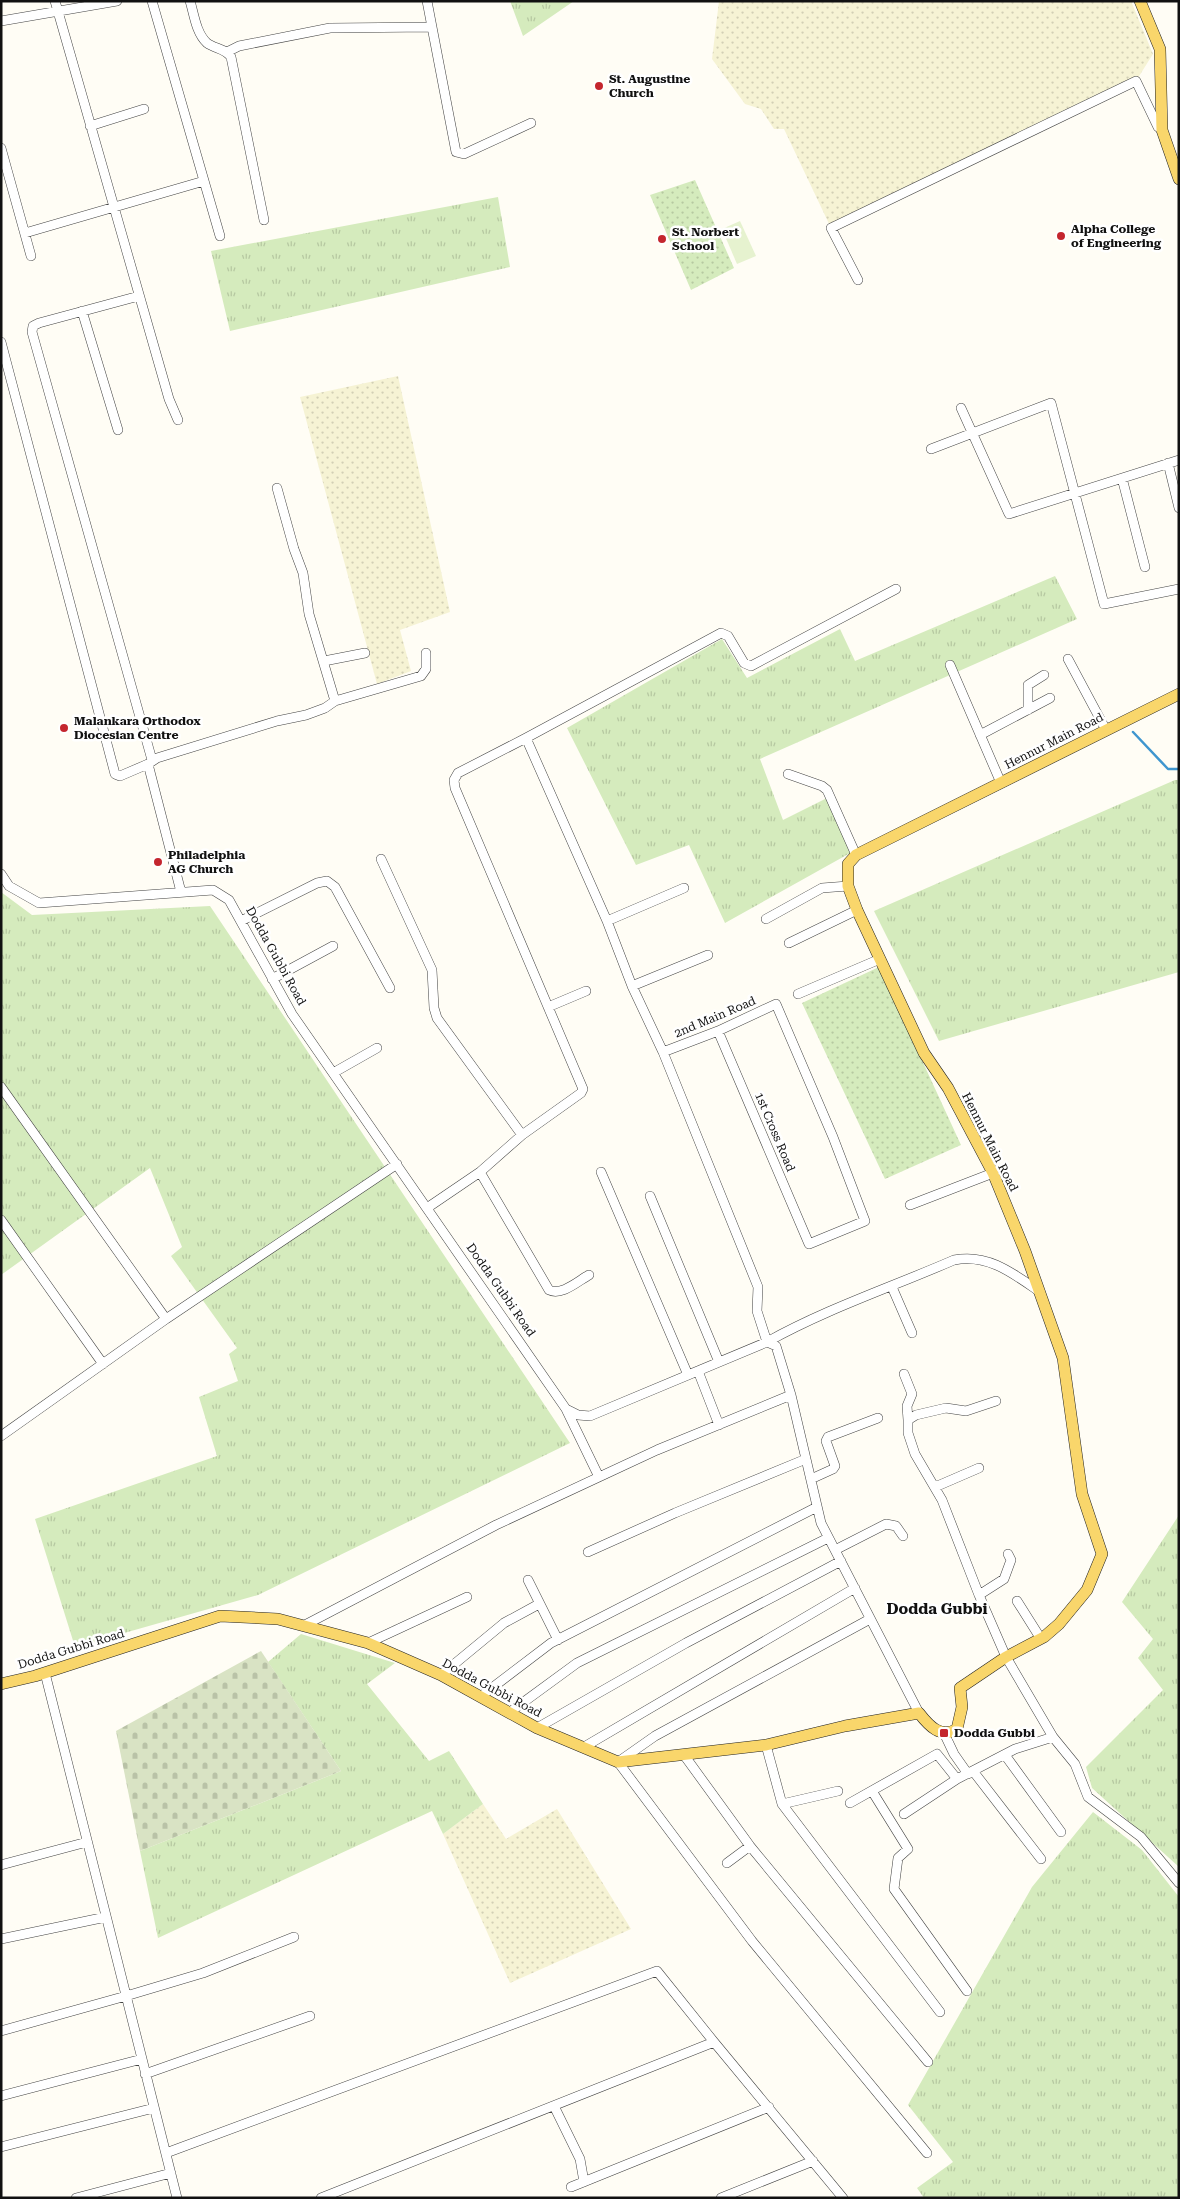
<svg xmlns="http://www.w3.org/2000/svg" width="1180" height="2199" font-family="'Roboto Serif',serif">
<defs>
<pattern id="farmland-dots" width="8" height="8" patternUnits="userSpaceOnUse" patternTransform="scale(1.25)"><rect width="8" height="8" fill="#f6f3d4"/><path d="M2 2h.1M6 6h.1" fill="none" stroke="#d2cfb5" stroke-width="1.8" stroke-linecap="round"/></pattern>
<pattern id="grass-tufts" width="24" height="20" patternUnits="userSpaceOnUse" patternTransform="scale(1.25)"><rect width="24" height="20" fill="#d5ebbd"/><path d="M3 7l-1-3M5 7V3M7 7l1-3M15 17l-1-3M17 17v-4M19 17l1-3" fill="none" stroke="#b6c8a1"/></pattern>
<pattern id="cemetery-stones" width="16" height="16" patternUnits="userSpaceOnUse" patternTransform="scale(1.25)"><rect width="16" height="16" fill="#d9e3c4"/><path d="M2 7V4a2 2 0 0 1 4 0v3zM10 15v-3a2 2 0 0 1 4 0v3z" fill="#b9c2a7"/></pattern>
<pattern id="park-dots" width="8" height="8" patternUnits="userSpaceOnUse" patternTransform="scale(1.25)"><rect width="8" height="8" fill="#d5ebbd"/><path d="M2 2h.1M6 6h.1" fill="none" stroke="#b6c8a1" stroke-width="1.8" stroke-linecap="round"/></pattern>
</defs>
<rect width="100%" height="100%" fill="#fffdf5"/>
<!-- farmland -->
<path fill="url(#farmland-dots)" d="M719,1h412l22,53 -17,27 -305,147 -47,-99h-10l-13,-20 -16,-5 -33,-45z
M398,376l52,236 -50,18 11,41 -34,13 -77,-287z
M483,1804l23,35 51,-30 74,120 -121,54 -67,-149z"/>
<!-- grass -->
<path fill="url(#grass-tufts)" d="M510,1h64l-51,35z
M498,197l12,70 -280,64 -19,-80z
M1055,576l22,43 -317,140 23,61 44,-22 25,54 -127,71 -36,-78 -53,20 -69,-137 155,-89 25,39 93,-49 15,32z
M1175,780h4v192l-240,69 -65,-130z
M1,892l31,23 178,-9 360,537 -312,152 -183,52 -40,-128 182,-63 -18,-59 39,-16 -9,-27 8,-6 -66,-92 11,-9 -32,-79 -149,107z
M1179,1515v352l-87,-79 -6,-21 77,-77 -25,-32 15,-19 -31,-37z
M301,1634l94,29 -28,21 62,77 20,-10 34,53 -40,30 -11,-23 -274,127 -18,-87 201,-80 -73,-109z
M1093,1812l49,38 37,47v301h-255l-7,-10 36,-26 -45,-57 124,-218z"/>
<!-- cemetery -->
<path fill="url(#cemetery-stones)" d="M261,1651l80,120 -201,80 -24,-120z"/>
<!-- park -->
<path fill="url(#park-dots)" d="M695,180l39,88 -43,22 -41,-95z
M879,967l82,178 -76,34 -83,-176z"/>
<!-- pitch -->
<path fill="#e6f2cf" d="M740,221l16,35 -19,8 -15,-35z"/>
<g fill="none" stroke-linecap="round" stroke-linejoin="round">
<!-- stream -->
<path stroke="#3f96cf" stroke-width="2.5" d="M1133,732l35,37h11"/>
<!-- minor casing -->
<g stroke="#444" stroke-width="10">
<path id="minor" d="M55,1l114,398 9,21
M152,1l68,235
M190,1c4,13 6,32 17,42 8,6 18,5 24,14l33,163
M427,1l29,151 8,2 67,-31
M1,21l116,-20
M227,52l12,-6 91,-18 102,-1
M90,126l54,-17
M1,148l30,108
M25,233l179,-52
M858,280l-27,-52 305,-147 22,46 4,3
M139,296l-100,27 -6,3 -1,6 120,428
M82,311l36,119
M1,342l114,432 5,2 28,-12
M961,408l48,106 170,-54
M931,449l120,-46 53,201 75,-15
M1168,463l11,45
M1122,478l23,89
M1068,659l38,71
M324,661l41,-8
M950,665l51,118
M335,701l86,-25 5,-7v-16
M1028,710v-25l16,-10
M980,735l70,-37
M526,738l81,183 25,65 31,66 95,235 -1,24 10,31c59,-33 125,-55 187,-82 34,-7 60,14 86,32
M788,774l34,12 5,4 29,65
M381,859l51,111 2,38 3,10 85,117
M1,874l8,12 30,17 174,-13 16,10 63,114 274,395 12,6 12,1 177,-74 9,4 15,49 30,128 98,190
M181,892l-33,-128 9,-6 120,-37 29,-6 19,-7 10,-7 -26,-87 -6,-41 -9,-24 -17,-61
M766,919l56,-31 26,-2
M241,921l76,-38 10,-2 8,6 55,101
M607,921l77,-33
M789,943l68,-33
M272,979l61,-33
M632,986l76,-31
M798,994l82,-35
M548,1007l38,-16
M663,1052l55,-21 58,-27 57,133 32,84 -56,23 -91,-213
M333,1073l44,-25
M1,1087l165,232
M480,1172l69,118c13,6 29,-9 40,-15
M601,1172l87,203
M650,1196l69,166
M910,1205l83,-32
M427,1208l53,-36 42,-37 59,-42 2,-4 -128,-301 -1,-8 4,-7 68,-35 195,-105 7,3 16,27 7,3 145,-77
M1,1220l102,144
M892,1287l20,46
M698,1371l21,54
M904,1374l8,20 -5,12 1,14
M996,1401l-30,10 -20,-3 -30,7 -8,5v13l7,21 27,46 37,95 27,62 47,80 22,27 13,33 53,40 38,46
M566,1409l33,68
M1,1436l165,-117 231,-155
M811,1479l22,-10 2,-3 -9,-25 2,-4 50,-19
M935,1487l44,-19
M835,1550l51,-26 10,2 7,10
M588,1552l87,-39 131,-54
M528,1580l30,60
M979,1595l25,-16 7,-19 -3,-6
M1017,1601l24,38
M870,1619l-215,117 -37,26 134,179 175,212
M303,1626l193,-101 161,-75 134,-55
M368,1643l99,-46
M45,1673l132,525
M441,1675l63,-52 35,-19
M480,1697l71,-54 266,-136
M510,1712l67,-49 251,-125
M537,1728l149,-85 155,-82
M944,1733l10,21 14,20
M766,1745l16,59 158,208
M584,1747l271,-159
M684,1755l66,91 178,216
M1005,1755l56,77
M973,1771l68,88
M872,1791l36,58 -10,9 -4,31 73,102
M850,1803l87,-49 20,25
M782,1804l56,-13
M904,1814l53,-35 58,-30 38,-12
M727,1863l23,-17
M1,1865l86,-23
M1,1939l105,-22
M1,2031l125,-35 77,-23 91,-36
M145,2074l165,-58
M1,2096l141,-37
M554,2106l26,53 4,23
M1,2147l153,-39
M166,2153l491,-182 57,71 129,156
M571,2187l198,-80
M76,2198l95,-25
M321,2198l393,-156
M721,2198l92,-37"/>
</g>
<!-- major casing -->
<g stroke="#222" stroke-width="12">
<path id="major" d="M1140,1l20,48 2,81 17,49
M1,1684l34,-8 185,-60 58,3 90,24 73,32 96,53 81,34 148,-17 79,-19 74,-13c10,13 22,26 38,16l5,-22 -2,-19 46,-31 38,-20 15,-13 28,-34 15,-36 -20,-60 -19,-136 -38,-107 -32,-78 -45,-85 -24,-35 -67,-143 -9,-24v-22l8,-9 323,-161"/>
</g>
<!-- minor -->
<use href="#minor" stroke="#fff" stroke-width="9"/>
<!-- major -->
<use href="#major" stroke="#f9d66b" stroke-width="11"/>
</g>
<!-- markers -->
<g fill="#c4262e" stroke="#fff" stroke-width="2">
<circle cx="599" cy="86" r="5"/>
<circle cx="1061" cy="236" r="5"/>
<circle cx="662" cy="239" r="5"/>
<circle cx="64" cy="728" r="5"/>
<circle cx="158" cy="862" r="5"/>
<rect x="939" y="1728" width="10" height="10" rx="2.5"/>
</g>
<g text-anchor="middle" stroke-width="5" stroke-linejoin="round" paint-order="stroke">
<!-- poi labels -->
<g font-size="12" font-weight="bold" fill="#111" stroke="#fff" text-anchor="start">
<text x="609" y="83">St. Augustine<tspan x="609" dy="14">Church</tspan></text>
<text x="1071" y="233">Alpha College<tspan x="1071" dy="14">of Engineering</tspan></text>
<text x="672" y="236">St. Norbert<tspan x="672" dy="14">School</tspan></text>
<text x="74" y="725">Malankara Orthodox<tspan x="74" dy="14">Diocesian Centre</tspan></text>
<text x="168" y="859">Philadelphia<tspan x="168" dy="14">AG Church</tspan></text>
<text x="954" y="1737">Dodda Gubbi</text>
</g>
<!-- street labels -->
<g font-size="12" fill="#111" stroke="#fff">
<text transform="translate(1054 741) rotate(-27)" y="4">Hennur Main Road</text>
<text transform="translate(276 956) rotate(61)" y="4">Dodda Gubbi Road</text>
<text transform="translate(715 1017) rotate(-23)" y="4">2nd Main Road</text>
<text transform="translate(775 1132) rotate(67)" y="4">1st Cross Road</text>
<text transform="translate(990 1142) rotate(63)" y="4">Hennur Main Road</text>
<text transform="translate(501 1290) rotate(55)" y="4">Dodda Gubbi Road</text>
<text transform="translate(71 1649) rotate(-17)" y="4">Dodda Gubbi Road</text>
<text transform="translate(492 1688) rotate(28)" y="4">Dodda Gubbi Road</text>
</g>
<!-- quarter labels -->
<g font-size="15" font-weight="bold" fill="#111" stroke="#fff">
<text x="937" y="1614">Dodda Gubbi</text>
</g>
</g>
<!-- border -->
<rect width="1180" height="2199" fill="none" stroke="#111111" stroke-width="5"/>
</svg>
